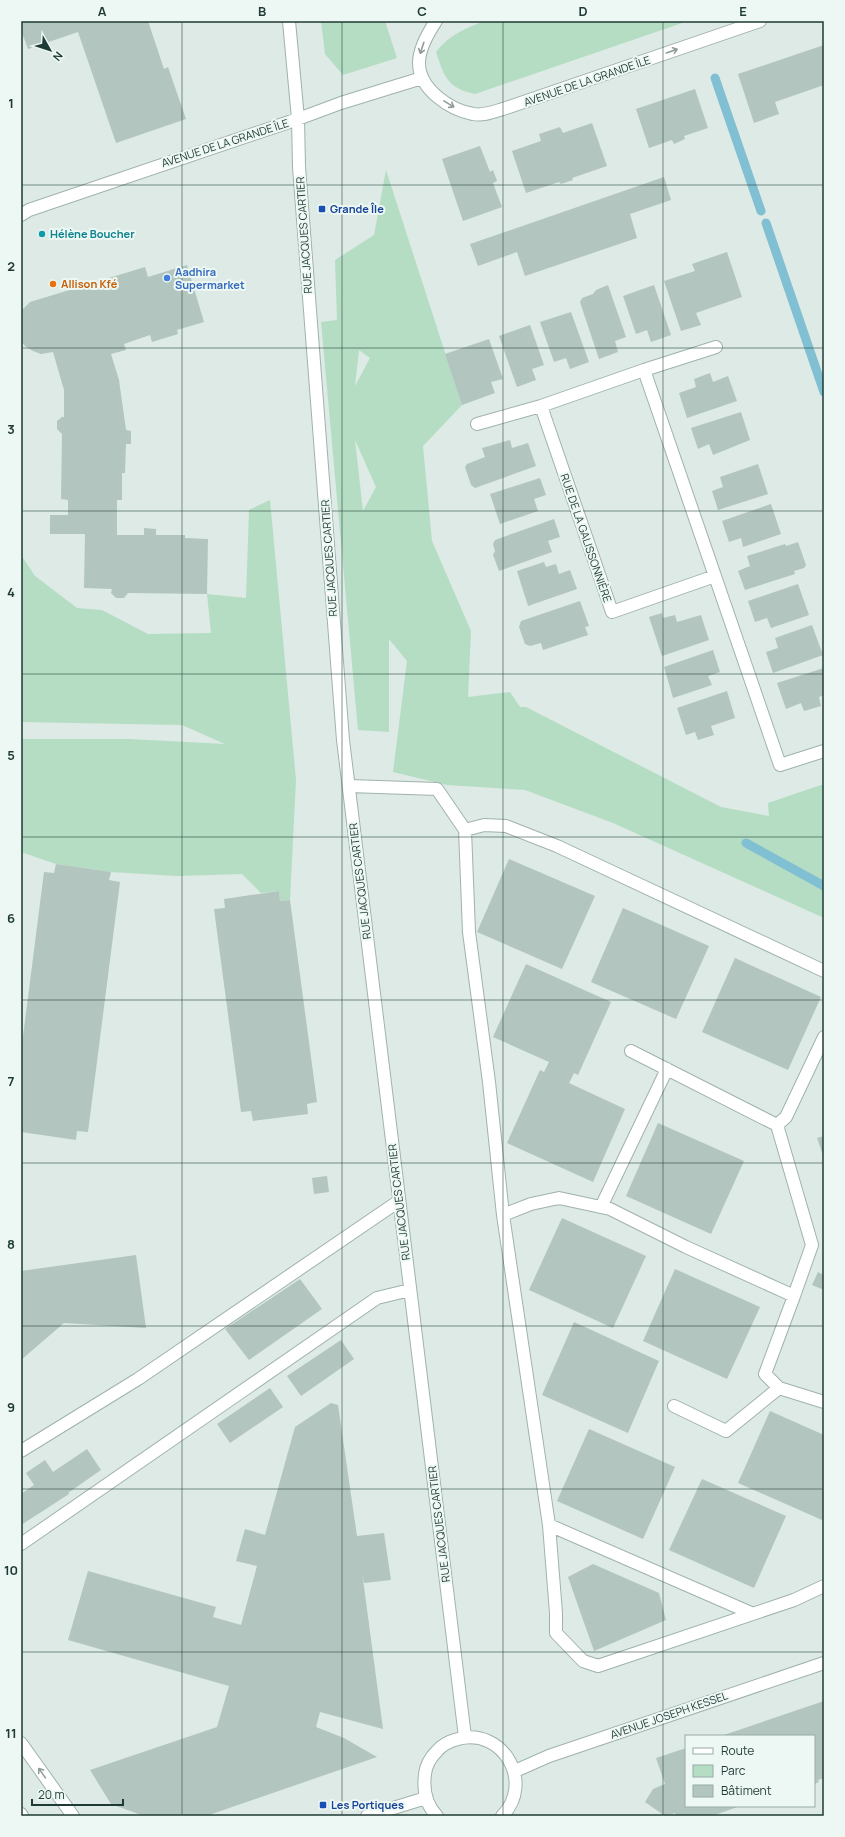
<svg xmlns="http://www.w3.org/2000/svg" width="845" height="1837" font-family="Manrope,sans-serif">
<rect width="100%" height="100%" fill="#ddeae5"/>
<!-- green -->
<path fill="#b4ddc3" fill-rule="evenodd" d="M321,21h64l12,37 -54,17 -18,-21z
M486,21h202l-213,73c-28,-6 -31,-18 -39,-42 13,-17 31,-25 50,-31z
M386,170l76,235 -39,41 9,95 39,90 -3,66 42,-5 10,15h6l195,100 48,9 -1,-13 56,-19v134l-211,-95 -88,-33 -78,-5 -54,-13 14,-111 -18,-22v93l-31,-2 -37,-408 16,-2 -2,-60 39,-25zM359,350l11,8 -15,28zM355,440l21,47 -13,24z
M270,500l26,280 -6,120 -10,1 -1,-10 -18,2 -19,-19 -65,2 -66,-4 -55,-8 -35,-12v-113h108l96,5 -43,-19 -161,-3v-167l14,21 42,32 25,2 46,24 63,-1 -4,-39 39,4 3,-88z"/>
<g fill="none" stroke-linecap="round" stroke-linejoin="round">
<!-- stream -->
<path stroke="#81bfd3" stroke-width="9" d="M715,78l46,133
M766,223l58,169
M746,843l78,43"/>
</g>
<!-- building -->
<path fill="#b2c5be" d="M21,21h127l16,48 4,-2 18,52 -70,24 -38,-111 -50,17 -7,-19z
M824,45v40l-49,17 4,12 -25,9 -16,-49z
M695,89l13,39 -24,8 1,3 -11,5 -2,-4 -23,8 -13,-39z
M592,123l15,43 -35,12 1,2 -12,4 -2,-2 -33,11 -14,-42 29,-10 -2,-7 21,-7 3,6z
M480,146l10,26 3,-2 4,11 -4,2 9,24 -39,14 -21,-62z
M664,177l7,23 -41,14 7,24 -112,38 -8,-24 -39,14 -8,-22z
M727,252l15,45 -46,16 5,12 -20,6 -17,-50 31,-10 -3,-7z
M187,265l17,57 -27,8 1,4 -26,8 -2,-7 -26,9 2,6 -15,4 8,26 7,50 5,1v13h-5l-1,29h-3v27h-5v35h27v-7l12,1v6h29v3l23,1 -1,55 -79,-1 -4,5h-8l-5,-5 1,-4 -28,-1 1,-54h-35v-19h18v-15l-7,-1 1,-65 -5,-5v-8l5,-4h2v-27l-11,-38 -12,2 -8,-3 -8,-5 -4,-5v-30l9,-9 115,-35 3,10z
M608,285l18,52 -11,4 3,11 -19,7 -19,-57 2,-4 11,-4 3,-4z
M654,285l17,50 -20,7 -4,-12 -11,4 -13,-38z
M571,312l18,50 -19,7 -4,-11 -12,4 -14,-40z
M530,325l14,40 -12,4 4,11 -19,7 -18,-51z
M489,339l14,40 -12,3 4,11 -33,12 -17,-51z
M710,373l3,9 15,-6 9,25 -50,17 -8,-25 17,-6 -2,-8z
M741,412l9,28 -37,15 -4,-11 -11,5 -7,-21z
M510,440l2,8 16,-5 8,23 -61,22 -4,-3 -6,-18 2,-3 18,-7 -3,-9z
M758,464l10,30 -50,16 -6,-19 11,-4 -3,-10z
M540,478l6,17 -12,4 4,12 -38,13 -10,-30z
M771,504l10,30 -38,13 -2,-9 -12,4 -7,-21z
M554,519l6,18 -12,4 4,11 -53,19 -6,-16 2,-4 -2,-7 2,-4z
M798,542l8,23 -2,3 -10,3 1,3 -50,16 -7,-19 12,-5 -3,-10 38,-12 1,2z
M544,562l2,5 10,-3 3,10 11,-4 7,19 -49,17 -11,-35z
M798,584l11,31 -38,13 -4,-10 -12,4 -7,-21z
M580,601l9,25 -4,1 3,8 -45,15 -2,-7 -11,3 -5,-2 -6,-17 2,-6z
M662,613l1,5 12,-3 2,7 24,-7 8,25 -47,16 -13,-39z
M812,625l11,30 -50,18 -7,-21 12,-4 -3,-10z
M713,650l7,22 -12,4 4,9 -39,13 -9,-31z
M824,668v27l-5,2 2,9 -17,5 -3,-8 -15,6 -9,-26z
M727,691l8,27 -24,8 3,9 -16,5 -3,-8 -9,3 -9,-27z
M509,859l86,37 -33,73 -85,-37z
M56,864l55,8 -2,8 11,2 -32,250 -11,-1 -1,9 -55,-8v-80l23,-180 10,1z
M279,891l1,10 10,-1 27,202 -10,2 1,10 -55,7 -2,-10 -10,1 -27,-203 11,-1 -1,-9z
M623,908l86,38 -33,73 -85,-37z
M735,958l86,39 -33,73 -86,-38z
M526,964l85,38 -33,73 -4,-2 -5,10 56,26 -32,73 -86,-39 33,-73 4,2 5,-10 -56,-25z
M658,1123l86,38 -33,73 -85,-38z
M824,1136v22l-7,-20z
M327,1176l2,16 -15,2 -2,-16z
M562,1218l84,38 -33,72 -84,-38z
M136,1255l10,73 -82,-5 -43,37v-89z
M675,1269l85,38 -33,72 -84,-38z
M818,1272l6,3v15l-12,-5z
M300,1279l22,30 -73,51 -24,-31z
M574,1322l85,39 -31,72 -86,-38z
M341,1340l13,19 -53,37 -14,-20z
M270,1388l13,19 -53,36 -13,-19z
M331,1403l7,2 19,131 27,-3 7,47 -27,3 -2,-11 21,157 -63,-17 -4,15 28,11 33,19 -171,59h-62l-33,-12 -21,-34 127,-43 12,-41 -161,-46 20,-69 128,36 -3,10 28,8 16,-59 -21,-5 9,-32 20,6 30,-108z
M770,1411l54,24v80l-2,5 -84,-37z
M589,1429l86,38 -32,72 -86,-38z
M87,1449l14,21 -33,23 1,1 -48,31v-31l13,-9 -8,-12 19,-13 8,12z
M702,1479l84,37 -32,72 -85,-38z
M593,1564l66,29 7,27 -72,31 -26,-74z
M824,1701v77l-6,2 1,2 -5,2v-48h-93z
M686,1748v58h54l-28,10h-36l-1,-3 -10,3 -20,-14 8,-13 12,-5 -9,-26z"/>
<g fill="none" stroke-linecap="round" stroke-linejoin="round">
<!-- minor casing -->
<g stroke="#a0b2ad" stroke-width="14">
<path id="minor" d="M289,21l9,98 1,48 44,573 122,997
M436,21c-8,12 -17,27 -17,42 0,26 31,47 54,51 10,2 20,-2 30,-5l257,-88
M21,215l8,-5 269,-91 43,-16 81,-25
M644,370l72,-23
M477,424l64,-18
M715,576l-103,36 -71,-206 103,-36 136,395 44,-14
M349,786l88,3 28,41 4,102 20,150 14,133 46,310 7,88v20l27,28 15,5 196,-66 30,-14
M465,830l19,-5 22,1 51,20 267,125
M631,1051l146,74 35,120 -18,51
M777,1125l9,-8 38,-80
M601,1207l66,-138
M503,1215l28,-11 28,-6 51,11 76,38 108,49 -29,78 14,14
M674,1406l52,25 53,-43 45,14
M21,1451l117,-72 261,-178
M549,1525l202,88
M21,1544l356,-246 33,-8
M21,1743l52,73
M515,1771l34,-15 275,-93
M21,1814l1,2
M367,1816l59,-18
M437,1816c-11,-11 -14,-26 -12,-42 1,-9 6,-17 12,-23 5,-6 13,-10 21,-12 45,-12 77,44 44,77"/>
</g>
<!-- minor -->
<use href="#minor" stroke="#fff" stroke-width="12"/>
</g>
<!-- one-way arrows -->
<defs><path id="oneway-shaft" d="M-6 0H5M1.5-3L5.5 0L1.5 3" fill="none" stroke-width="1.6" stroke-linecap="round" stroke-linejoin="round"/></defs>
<g stroke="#8e9c9a">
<use href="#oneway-shaft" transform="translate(422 48) rotate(108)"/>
<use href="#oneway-shaft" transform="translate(672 51) rotate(-19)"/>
<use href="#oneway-shaft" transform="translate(449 104) rotate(31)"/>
<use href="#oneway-shaft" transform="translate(42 1773) rotate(-125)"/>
</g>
<!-- grid -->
<path fill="none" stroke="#1e3a35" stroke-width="1" stroke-opacity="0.55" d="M182,21v1795M342,21v1795M503,21v1795M663,21v1795M21,185h803M21,348h803M21,511h803M21,674h803M21,837h803M21,1000h803M21,1163h803M21,1326h803M21,1489h803M21,1652h803"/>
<!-- markers -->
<g fill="#1a4fb4" stroke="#edf7f3" stroke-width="1.5">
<rect x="318" y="205" width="8" height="8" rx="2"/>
<rect x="319" y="1801" width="8" height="8" rx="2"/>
</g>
<circle fill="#0f9aa8" stroke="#edf7f3" stroke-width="1.5" cx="42" cy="234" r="4"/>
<circle fill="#3f7fe0" stroke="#edf7f3" stroke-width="1.5" cx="167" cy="278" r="4"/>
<circle fill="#e8710a" stroke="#edf7f3" stroke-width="1.5" cx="53" cy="284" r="4"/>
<g text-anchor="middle" stroke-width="4" stroke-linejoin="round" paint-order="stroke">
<!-- street labels -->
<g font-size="11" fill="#1e3a35" stroke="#edf7f3">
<text transform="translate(587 81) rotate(-19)" y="4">AVENUE DE LA GRANDE ÎLE</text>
<text transform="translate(225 143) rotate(-18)" y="4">AVENUE DE LA GRANDE ÎLE</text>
<text transform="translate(304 235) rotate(-94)" y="4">RUE JACQUES CARTIER</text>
<text transform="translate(586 538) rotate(71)" y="4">RUE DE LA GALISSONNIÈRE</text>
<text transform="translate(329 558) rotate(-94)" y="4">RUE JACQUES CARTIER</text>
<text transform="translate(360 881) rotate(-97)" y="4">RUE JACQUES CARTIER</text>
<text transform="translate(399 1202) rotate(-97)" y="4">RUE JACQUES CARTIER</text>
<text transform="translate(439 1524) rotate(-97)" y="4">RUE JACQUES CARTIER</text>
<text transform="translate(669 1715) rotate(-19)" y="4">AVENUE JOSEPH KESSEL</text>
</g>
<!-- transit labels -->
<g font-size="11" font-weight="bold" fill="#164399" stroke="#edf7f3" text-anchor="start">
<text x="330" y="213">Grande Île</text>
<text x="331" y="1809">Les Portiques</text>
</g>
<!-- culture labels -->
<g font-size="11" font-weight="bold" fill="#0d838f" stroke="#edf7f3" text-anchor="start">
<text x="50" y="238">Hélène Boucher</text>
</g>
<!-- shop labels -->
<g font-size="11" font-weight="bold" fill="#366cbe" stroke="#edf7f3" text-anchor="start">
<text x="175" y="276">Aadhira<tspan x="175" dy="13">Supermarket</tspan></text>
</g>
<!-- food labels -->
<g font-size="11" font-weight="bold" fill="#c56008" stroke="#edf7f3" text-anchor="start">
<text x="61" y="288">Allison Kfé</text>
</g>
</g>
<!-- border -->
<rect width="845" height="1837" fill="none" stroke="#edf7f3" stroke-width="44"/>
<!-- legend -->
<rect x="685" y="1735" width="130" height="72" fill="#edf7f3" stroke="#9aaba7"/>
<rect x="693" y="1748" width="20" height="6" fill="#ffffff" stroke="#9aaba7"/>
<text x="721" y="1755" font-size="12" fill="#1e3a35">Route</text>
<rect x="693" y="1765" width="20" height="12" fill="#b4ddc3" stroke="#9aaba7"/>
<text x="721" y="1775" font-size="12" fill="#1e3a35">Parc</text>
<rect x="693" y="1785" width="20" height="12" fill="#b2c5be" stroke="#9aaba7"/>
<text x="721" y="1795" font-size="12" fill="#1e3a35">Bâtiment</text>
<!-- north arrow -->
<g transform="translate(50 50) rotate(129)" stroke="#edf7f3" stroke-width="3" paint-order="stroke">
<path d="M0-3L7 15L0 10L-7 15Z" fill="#1e3a35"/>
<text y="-6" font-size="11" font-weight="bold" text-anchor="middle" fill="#1e3a35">N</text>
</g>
<!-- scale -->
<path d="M32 1799v6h91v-6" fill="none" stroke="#1e3a35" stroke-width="2"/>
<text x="38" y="1799" font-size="12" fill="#1e3a35" stroke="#edf7f3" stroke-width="3" paint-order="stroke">20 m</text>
<rect x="22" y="22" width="801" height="1793" fill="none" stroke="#1e3a35" stroke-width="1.5"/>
<g font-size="13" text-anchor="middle" font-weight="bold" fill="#1e3a35">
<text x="102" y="16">A</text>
<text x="262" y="16">B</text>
<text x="422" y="16">C</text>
<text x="583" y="16">D</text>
<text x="743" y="16">E</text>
<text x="11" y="108">1</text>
<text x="11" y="271">2</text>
<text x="11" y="434">3</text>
<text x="11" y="597">4</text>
<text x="11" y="760">5</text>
<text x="11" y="923">6</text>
<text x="11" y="1086">7</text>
<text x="11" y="1249">8</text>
<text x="11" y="1412">9</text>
<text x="11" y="1575">10</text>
<text x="11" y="1738">11</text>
</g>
</svg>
